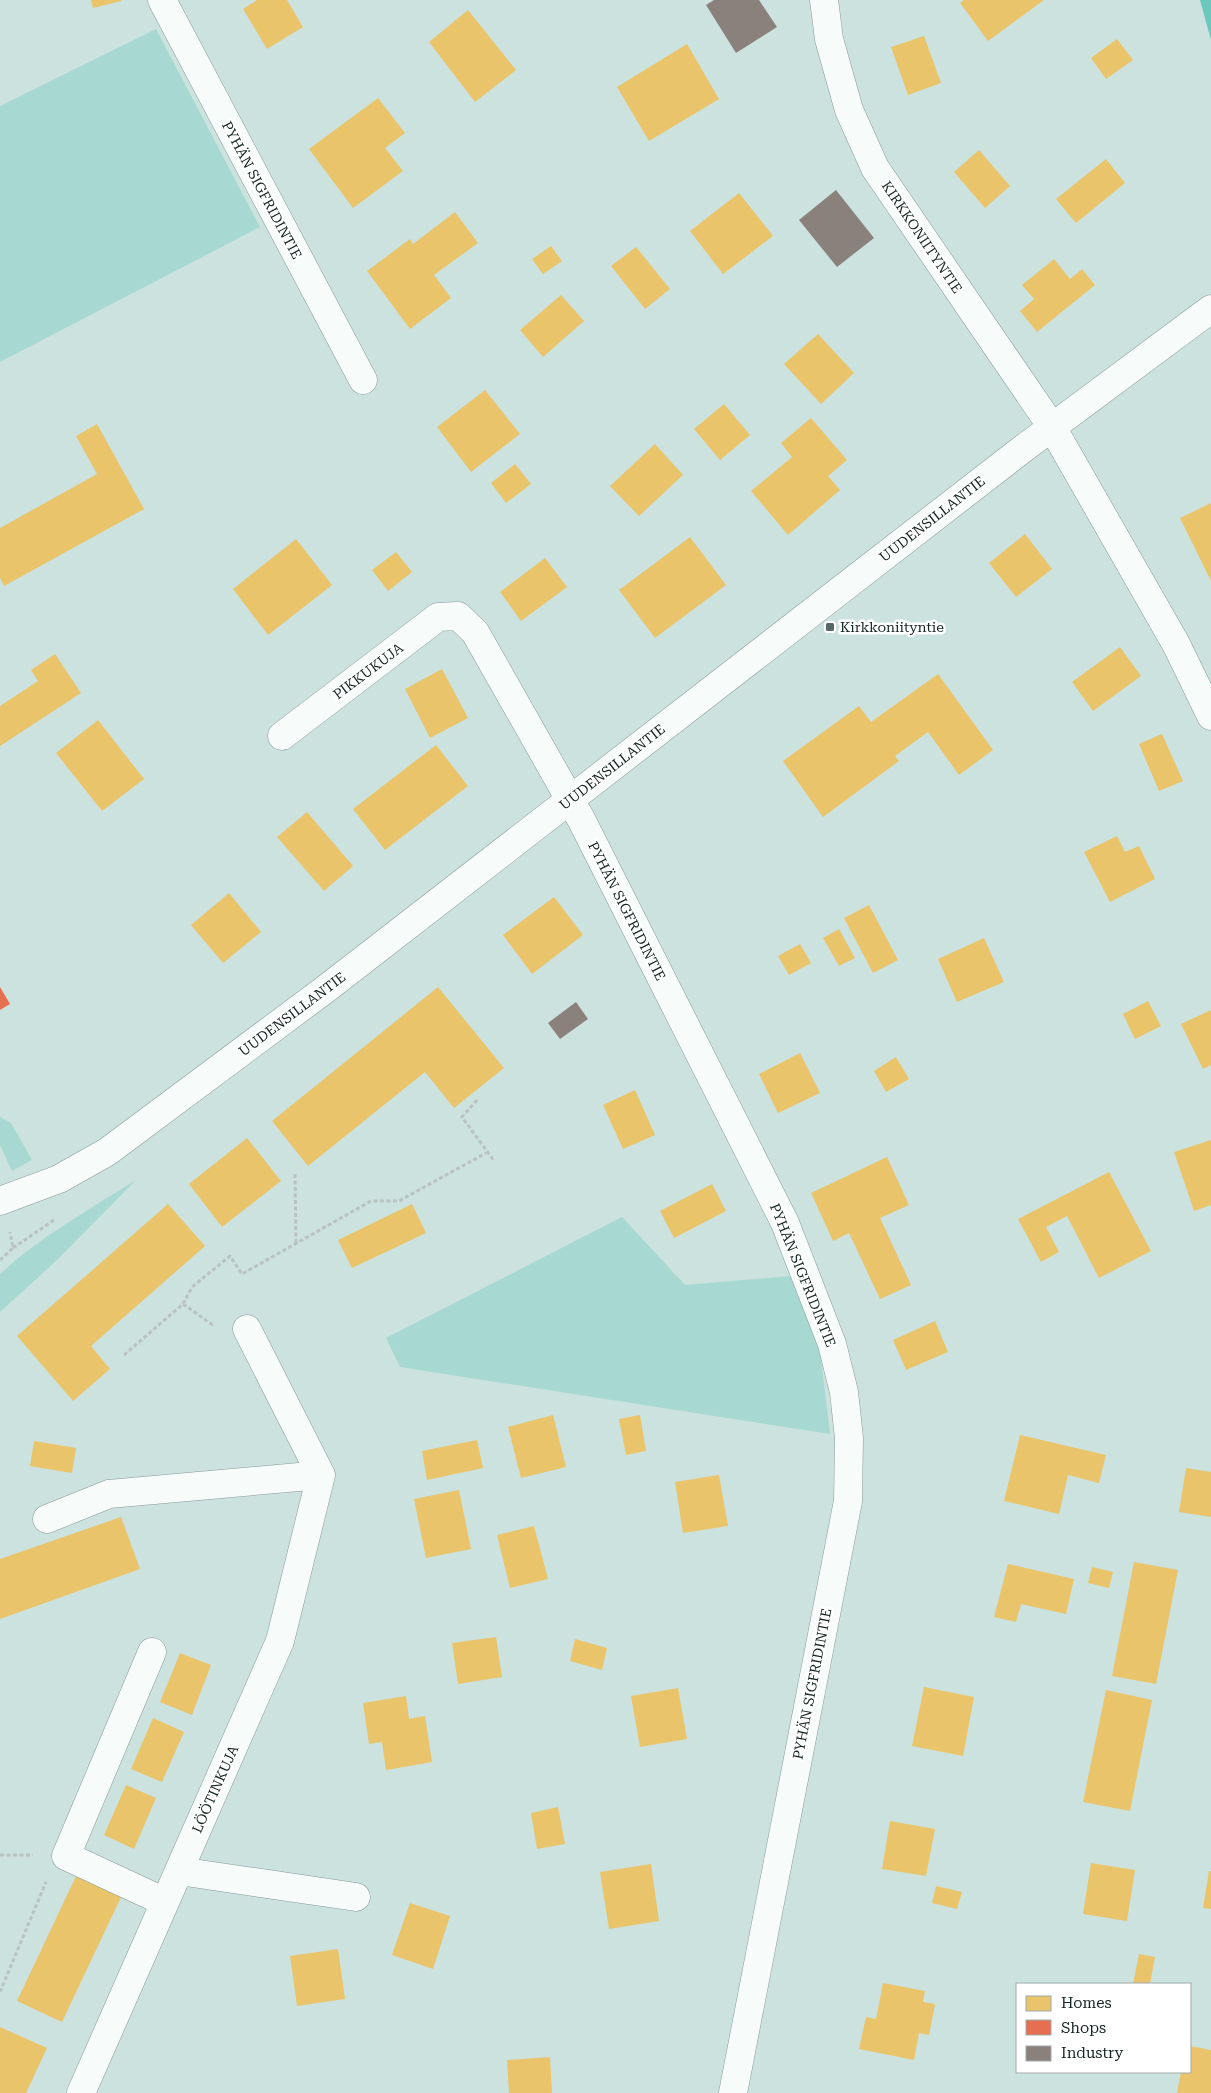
<svg xmlns="http://www.w3.org/2000/svg" width="1211" height="2093" font-family="'Roboto Serif',serif">
<rect width="100%" height="100%" fill="#cce2df"/>
<!-- green -->
<path fill="#a7d8d1" d="M156,29l104,198 -260,135v-256z
M0,1117l11,6 21,37 -20,11 -12,-26z
M136,1180l-79,80 -57,52v-38c40,-37 90,-65 136,-94z
M622,1217l63,68 106,-9 28,66 11,92 -430,-67 -14,-29z"/>
<!-- water -->
<path fill="#6cc8bd" d="M1200,0h11v40z"/>
<!-- homes -->
<path fill="#e9c46a" d="M91,0h30v1l-28,7z
M257,0h30l16,27 -36,22 -24,-40z
M964,0h80l-56,41 -28,-38z
M468,10l48,60 -41,32 -46,-60z
M924,36l17,47 -33,12 -17,-48z
M1117,39l16,21 -27,19 -15,-21z
M687,44l32,55 -70,42 -32,-54z
M378,98l27,35 -20,15 18,23 -50,37 -44,-59z
M979,150l31,36 -25,22 -31,-36z
M1106,159l19,24 -49,40 -20,-24z
M739,193l34,43 -50,38 -33,-43z
M455,212l23,31 -44,32 17,23 -41,31 -43,-58 43,-32 3,5z
M551,246l11,15 -19,13 -11,-15z
M636,247l34,42 -25,20 -34,-43z
M1054,259l16,20 12,-10 13,16 -58,47 -17,-21 14,-12 -12,-14z
M561,295l23,26 -41,36 -23,-27z
M818,334l36,39 -33,31 -37,-40z
M485,390l35,44 -49,38 -34,-45z
M724,404l26,31 -30,25 -26,-31z
M811,418l36,42 -19,16 12,14 -52,45 -37,-44 41,-34 -11,-14z
M97,424l47,85 -140,77 -4,-8v-50l97,-54 -21,-38z
M655,444l28,31 -44,41 -29,-30z
M515,464l16,20 -25,19 -15,-20z
M1211,503v78l-31,-63z
M1025,534l27,35 -36,28 -27,-34z
M690,537l36,48 -71,53 -36,-48z
M296,539l36,46 -64,50 -35,-46z
M396,552l16,20 -24,19 -16,-21z
M545,558l22,29 -46,34 -21,-29z
M1120,647l21,29 -48,35 -21,-29z
M55,654l26,39 -81,53v-40l38,-25 -7,-11z
M442,669l26,49 -38,20 -25,-49z
M938,674l55,76 -34,25 -31,-43 -33,24 4,5 -76,56 -40,-56 76,-55 12,16z
M98,720l46,59 -42,32 -46,-58z
M1162,734l21,47 -24,10 -20,-47z
M436,745l32,41 -83,64 -32,-41z
M307,812l46,54 -29,25 -47,-54z
M1117,836l8,16 14,-6 16,33 -45,23 -26,-50z
M229,893l32,39 -38,31 -32,-38z
M554,897l29,38 -51,39 -29,-39z
M869,905l29,55 -25,13 -29,-55z
M839,929l16,29 -16,8 -16,-28z
M984,938l20,44 -47,20 -19,-43z
M800,944l11,19 -22,12 -11,-19z
M438,987l66,81 -50,40 -29,-36 -117,94 -36,-45z
M1148,1001l13,25 -26,13 -12,-25z
M1211,1010v55l-8,4 -22,-45z
M800,1053l20,40 -42,20 -19,-39z
M896,1057l13,22 -23,13 -12,-21z
M635,1090l20,45 -32,14 -20,-44z
M247,1138l34,43 -59,46 -33,-43z
M1211,1140v65l-17,6 -20,-59z
M887,1157l22,48 -29,13 31,67 -31,14 -31,-66 -16,8 -22,-48z
M1109,1172l42,79 -52,27 -32,-62 -21,11 13,25 -18,10 -23,-43z
M712,1184l14,27 -52,27 -14,-27z
M168,1204l37,42 -114,100 19,23 -37,32 -56,-65z
M412,1204l14,29 -74,35 -14,-28z
M935,1321l13,31 -42,18 -13,-30z
M553,1415l13,52 -45,11 -13,-51z
M640,1415l6,36 -20,4 -7,-36z
M1020,1435l86,20 -7,28 -31,-8 -9,39 -55,-13z
M477,1440l6,28 -56,12 -5,-29z
M34,1441l42,7 -4,25 -42,-7z
M1186,1468l25,4v45l-32,-5z
M719,1475l9,51 -45,7 -8,-51z
M459,1490l12,59 -45,9 -12,-59z
M121,1517l19,52 -140,50v-60z
M534,1526l14,53 -38,9 -13,-53z
M1134,1562l44,8 -22,114 -44,-8z
M1008,1564l66,15 -8,35 -45,-10 -5,18 -22,-5z
M1092,1567l21,5 -4,16 -21,-5z
M496,1637l6,40 -44,7 -6,-41z
M575,1639l32,9 -5,22 -32,-9z
M180,1653l31,12 -19,50 -32,-13z
M924,1687l50,10 -11,59 -51,-10z
M678,1688l9,51 -47,8 -9,-51z
M1106,1690l46,10 -22,111 -47,-9z
M406,1696l3,23 16,-3 7,46 -46,8 -4,-28 -13,2 -6,-41z
M153,1718l31,14 -22,50 -31,-13z
M126,1785l30,13 -22,51 -30,-14z
M558,1807l7,37 -28,5 -6,-36z
M890,1821l45,8 -9,47 -44,-7z
M1091,1863l44,7 -8,51 -44,-7z
M651,1864l8,57 -50,8 -9,-57z
M1209,1871h2v38l-8,-1z
M77,1874l45,21 -60,127 -45,-21z
M936,1886l26,6 -5,17 -25,-6z
M410,1903l40,13 -17,53 -41,-14z
M338,1949l7,50 -48,7 -7,-50z
M1139,1954l16,3 -5,27h-17z
M883,1983l42,8 -2,11 12,2 -6,31 -10,-2 -5,27 -55,-11 7,-32 10,2z
M0,2027l47,21 -21,45h-26z
M1190,2046l21,4v43h-34l4,-21h9z
M550,2057l2,36h-43l-2,-33z"/>
<!-- shops -->
<path fill="#e76f51" d="M0,987l10,17 -10,6z"/>
<!-- industry -->
<path fill="#8a817c" d="M714,0h45l18,27 -41,26 -30,-48z
M836,190l38,48 -37,29 -38,-47z
M576,1002l12,17 -28,20 -12,-16z"/>
<g fill="none" stroke-linecap="round" stroke-linejoin="round">
<!-- minor casing -->
<g stroke="#889a98" stroke-width="29">
<path id="minor" d="M162,0l201,380
M824,0l5,39 20,71 26,58 177,259 124,217 35,72
M282,736l156,-119 20,-1 17,16 106,187 204,404 47,121 12,48 5,46 -1,63 -115,592
M0,1201l59,-22 48,-27 220,-164 693,-537 191,-142
M247,1329l74,146
M47,1519l62,-25 212,-19
M152,1652l-86,204 99,46
M179,1871l177,26
M81,2093l199,-452 41,-166"/>
</g>
<!-- path -->
<path stroke="#bac2c0" stroke-width="3" stroke-dasharray="4 2.5" stroke-linecap="butt" d="M477,1100l-15,17 32,44
M295,1174l1,69
M13,1248l41,-28
M0,1260l13,-12 -3,-16
M183,1304l31,22
M124,1355l59,-51 9,-17 38,-31 12,18 129,-73h28l87,-48
M0,1855h33
M0,1992l46,-110"/>
<!-- minor -->
<use href="#minor" stroke="#f7fbfa" stroke-width="28"/>
</g>
<!-- markers -->
<rect fill="#566865" stroke="#fff" stroke-width="2" x="825" y="622" width="10" height="10" rx="2.5"/>
<g text-anchor="middle" stroke-width="5" stroke-linejoin="round" paint-order="stroke">
<!-- street labels -->
<g font-size="14" fill="#162624" stroke="#fff">
<text transform="translate(262 190) rotate(62)" y="5">PYHÄN SIGFRIDINTIE</text>
<text transform="translate(922 237) rotate(56)" y="5">KIRKKONIITYNTIE</text>
<text transform="translate(932 519) rotate(-38)" y="5">UUDENSILLANTIE</text>
<text transform="translate(368 671) rotate(-37)" y="5">PIKKUKUJA</text>
<text transform="translate(612 767) rotate(-38)" y="5">UUDENSILLANTIE</text>
<text transform="translate(627 911) rotate(63)" y="5">PYHÄN SIGFRIDINTIE</text>
<text transform="translate(292 1014) rotate(-37)" y="5">UUDENSILLANTIE</text>
<text transform="translate(803 1275) rotate(68)" y="5">PYHÄN SIGFRIDINTIE</text>
<text transform="translate(812 1684) rotate(-79)" y="5">PYHÄN SIGFRIDINTIE</text>
<text transform="translate(215 1789) rotate(-66)" y="5">LÖÖTINKUJA</text>
</g>
<!-- poi labels -->
<g font-size="14" fill="#162624" stroke="#fff" text-anchor="start">
<text x="840" y="632">Kirkkoniityntie</text>
</g>
</g>
<!-- legend -->
<rect x="1016" y="1983" width="175" height="90" fill="#ffffff" stroke="#a2a8a7"/>
<rect x="1026" y="1996" width="25" height="15" fill="#e9c46a" stroke="#a2a8a7"/>
<text x="1061" y="2008" font-size="15" fill="#162624">Homes</text>
<rect x="1026" y="2020" width="25" height="15" fill="#e76f51" stroke="#a2a8a7"/>
<text x="1061" y="2033" font-size="15" fill="#162624">Shops</text>
<rect x="1026" y="2046" width="25" height="15" fill="#8a817c" stroke="#a2a8a7"/>
<text x="1061" y="2058" font-size="15" fill="#162624">Industry</text>
</svg>
